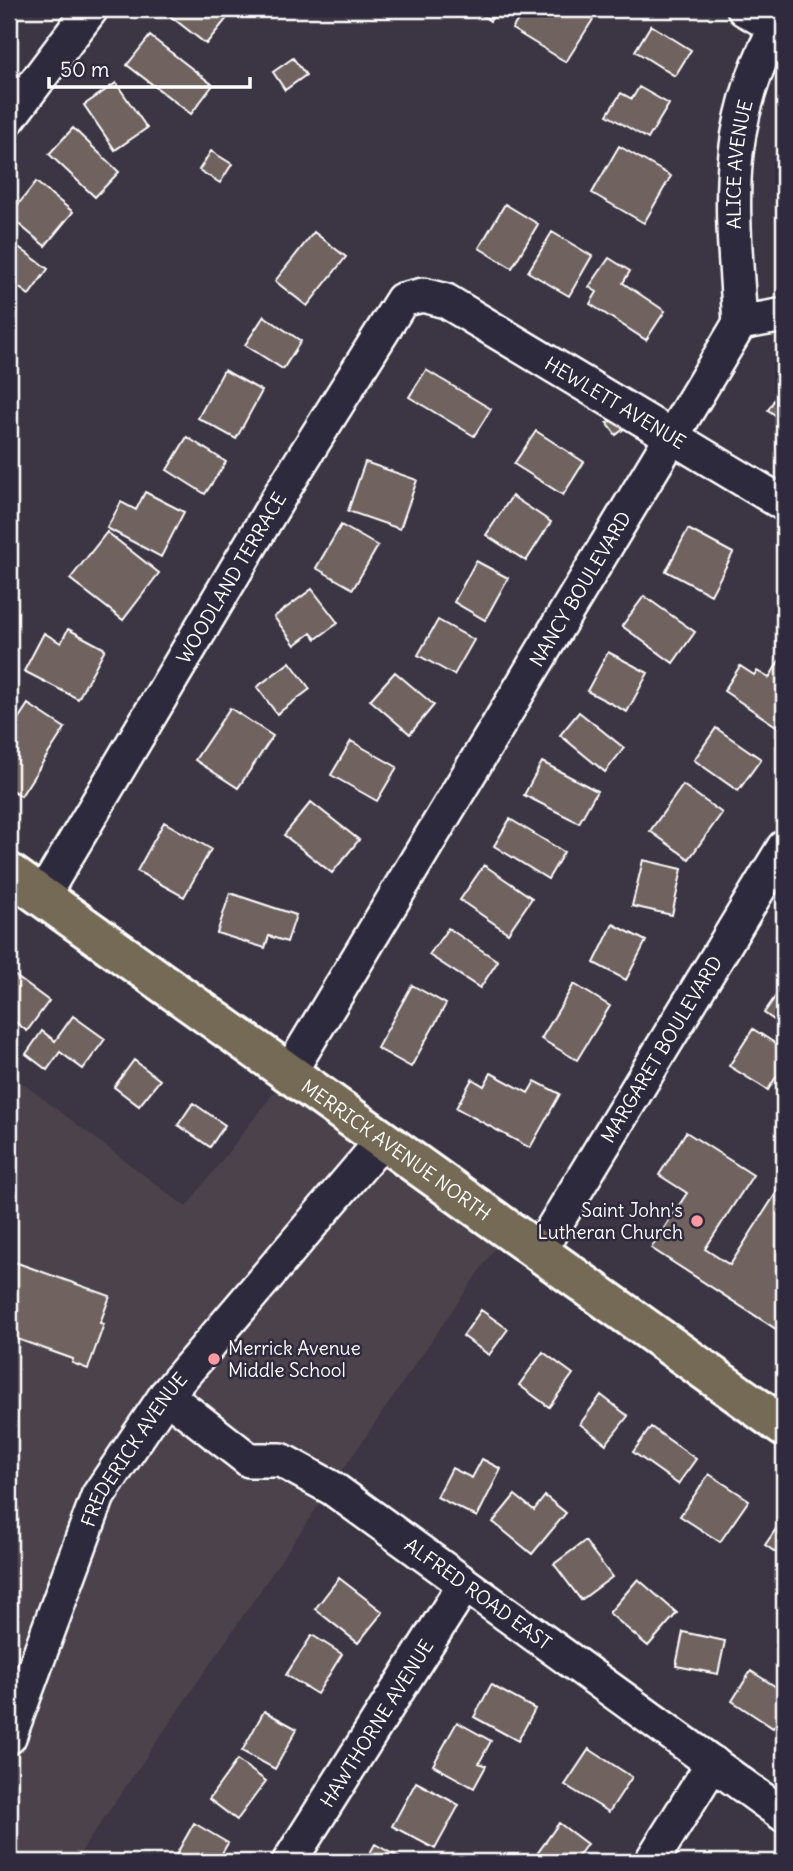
<svg xmlns="http://www.w3.org/2000/svg" width="793" height="1871" font-family="Delius,sans-serif">
<rect width="100%" height="100%" fill="#3c3544"/>
<filter id="ink" filterUnits="userSpaceOnUse"><feTurbulence type="fractalNoise" baseFrequency=".0143" numOctaves="2"/><feDisplacementMap in="SourceGraphic" scale="14" xChannelSelector="R" yChannelSelector="G"/><feConvolveMatrix kernelMatrix="1 2 1 2 8 2 1 2 1" color-interpolation-filters="sRGB"/></filter>
<g filter="url(#ink)">
<!-- built -->
<path fill="#4c434c" d="M9,1073l177,134 103,-134 219,156 -434,633h-65z"/>
<!-- building -->
<path fill="#70635f" stroke="#fff" stroke-width="2" d="M168,9h49l11,8 -22,27 -41,-32z
M474,9h25l-9,12z
M525,9h72l2,1 -33,52 -54,-33z
M651,25l40,25 -16,26 -40,-25z
M150,36l63,49 -22,29 -64,-49z
M293,58l13,17 -21,15 -12,-18z
M116,83l31,45 -32,22 -31,-45z
M639,87l30,17 -21,35 -41,-24 14,-22 11,6z
M73,128l46,44 -24,25 -46,-43z
M619,146l52,30 -27,47 -52,-30z
M211,151l21,13 -12,19 -21,-13z
M36,182l37,30 -28,34 -36,-30z
M505,204l33,20 -26,44 -33,-20z
M314,232l32,25 -39,49 -32,-25z
M552,232l40,24 -23,40 -41,-24z
M9,240l39,29 -19,26 -20,-15z
M609,258l21,13 -7,12 42,28 -19,29 -56,-36 7,-12 -8,-5z
M264,316l37,25 -18,28 -38,-24z
M224,370l38,21 -26,48 -38,-21z
M426,370l65,39 -17,27 -65,-39z
M784,384v37l-16,-11z
M616,417l9,11 -9,7 -9,-12z
M536,431l48,31 -21,33 -49,-31z
M187,437l39,25 -21,32 -38,-24z
M365,462l52,18 -17,49 -52,-18z
M145,492l39,20 -23,45 -54,-29 14,-26 15,8z
M512,496l39,26 -25,39 -40,-26z
M341,525l37,21 -25,43 -37,-21z
M688,529l45,24 -22,42 -45,-24z
M107,532l52,41 -36,47 -53,-41z
M476,561l32,17 -23,42 -31,-18z
M312,589l26,34 -22,16 -5,-6 -16,12 -21,-28z
M644,596l51,36 -22,31 -51,-37z
M438,620l36,20 -20,35 -36,-20z
M68,629l37,20 -27,50 -54,-28 20,-38 17,10z
M608,652l40,21 -21,39 -40,-21z
M779,661l5,3 -2,66 -58,-39 16,-25 14,9 3,-4 12,7z
M290,662l20,27 -33,25 -20,-27z
M395,672l39,33 -24,29 -40,-34z
M28,704l37,24 -44,68 -12,-8v-55z
M230,708l43,28 -35,52 -43,-28z
M579,712l45,36 -19,24 -45,-37z
M716,728l45,31 -23,32 -44,-31z
M351,741l46,26 -20,34 -46,-26z
M542,762l55,29 -18,32 -55,-28z
M683,785l39,28 -33,46 -39,-28z
M311,802l48,38 -27,33 -48,-38z
M510,819l54,33 -16,27 -54,-33z
M164,822l47,27 -27,48 -47,-26z
M643,860l39,9 -10,46 -40,-9z
M484,865l48,33 -24,35 -48,-33z
M230,893l66,22 -9,27 -18,-6 -4,12 -48,-15z
M613,924l33,17 -20,39 -32,-17z
M448,928l50,33 -18,27 -51,-33z
M14,975l35,26 -22,30 -18,-14v-35z
M574,984l36,22 -33,54 -36,-21z
M784,984v43l-20,-14z
M412,985l34,19 -35,63 -34,-19z
M73,1016l32,23 -22,30 -23,-17 -13,18 -21,-16 16,-23 13,10z
M753,1029l31,20v15l-16,26 -39,-24z
M134,1060l26,20 -21,26 -25,-19z
M491,1073l37,20 7,-12 25,13 -30,54 -74,-40 16,-29 12,7z
M193,1103l32,22 -15,22 -32,-22z
M686,1132l67,43 -48,74 25,16 50,-78 4,3v133l-5,8 -128,-83 36,-55 -28,-18z
M9,1260l101,36 -10,27 4,1 -16,45 -16,-6 1,-4 -64,-23z
M481,1310l27,19 -19,26 -26,-19z
M543,1352l30,22 -24,33 -30,-22z
M601,1395l27,21 -22,28 -26,-20z
M651,1427l45,32 -18,25 -45,-32z
M482,1459l19,10 -24,48 -40,-20 15,-29 20,10z
M709,1474l40,26 -29,42 -40,-26z
M515,1495l19,15 11,-14 21,17 -34,41 -39,-32z
M780,1523l4,3v32l-19,-13z
M585,1541l27,36 -31,23 -27,-36z
M339,1578l44,34 -25,31 -43,-34z
M638,1579l39,34 -29,33 -39,-33z
M683,1632l42,9 -7,33 -42,-8z
M312,1635l30,19 -25,40 -31,-19z
M751,1671l33,21v19l-11,17 -41,-27z
M491,1685l44,24 -17,32 -44,-24z
M264,1711l33,18 -22,40 -33,-18z
M457,1722l34,19 -12,22 7,3 -12,22 -41,-23z
M589,1749l43,28 -23,35 -44,-27z
M237,1760l29,21 -29,39 -28,-21z
M416,1782l43,23 -24,44 -43,-23z
M194,1823l34,20 -11,19h-45z
M559,1823l28,21 -13,18h-40l-2,-1z
M375,1844l32,18h-42z"/>
<g fill="none" stroke-linecap="round" stroke-linejoin="round">
<!-- minor casing -->
<g stroke="#fff" stroke-width="38">
<g id="minor">
<path d="M744,9l32,18"/>
<path d="M9,118l82,-109"/>
<path id="s1" d="M740,323c-8,-120 -20,-201 44,-310"/>
<path id="s2" d="M42,897l240,-405 120,-192 21,-5 23,6 338,203"/>
<path id="s3" d="M289,1073l451,-750 44,-8"/>
<path id="s4" d="M539,1251l245,-404"/>
<path id="s5" d="M166,1395l83,65h32l51,28 452,327"/>
<path id="s6" d="M9,1737l89,-241 68,-101 217,-255"/>
<path id="s7" d="M289,1862l175,-277"/>
<path d="M651,1862l62,-99"/>
</g>
</g>
<!-- major casing -->
<g stroke="#fff" stroke-width="44">
<g id="major">
<path id="s8" d="M9,873l775,554"/>
</g>
</g>
<!-- minor -->
<use href="#minor" stroke="#2f2a3d" stroke-width="33"/>
<!-- major -->
<use href="#major" stroke="#756a55" stroke-width="38"/>
</g>
</g>
<!-- markers -->
<g fill="#ff9aa2" stroke="#2f2a3d" stroke-width="2.5">
<circle cx="697" cy="1221" r="7"/>
<circle cx="214" cy="1359" r="7"/>
</g>
<g text-anchor="middle" stroke-width="5" stroke-linejoin="round" paint-order="stroke">
<!-- street labels -->
<g font-size="19" fill="#fff" stroke="#2f2a3d">
<text dy="7" stroke="none"><textPath href="#s1" startOffset="159">ALICE AVENUE</textPath></text>
<text dy="7" stroke="none"><textPath href="#s2" startOffset="940">HEWLETT AVENUE</textPath></text>
<text dy="7" stroke="none"><textPath href="#s2" startOffset="371">WOODLAND TERRACE</textPath></text>
<text dy="7" stroke="none"><textPath href="#s3" startOffset="565">NANCY BOULEVARD</textPath></text>
<text dy="7" stroke="none"><textPath href="#s4" startOffset="236">MARGARET BOULEVARD</textPath></text>
<text dy="7" stroke="none"><textPath href="#s8" startOffset="476">MERRICK AVENUE NORTH</textPath></text>
<text dy="7" stroke="none"><textPath href="#s6" startOffset="315">FREDERICK AVENUE</textPath></text>
<text dy="7" stroke="none"><textPath href="#s5" startOffset="376">ALFRED ROAD EAST</textPath></text>
<text dy="7" stroke="none"><textPath href="#s7" startOffset="164">HAWTHORNE AVENUE</textPath></text>
</g>
<!-- poi labels -->
<g font-size="19" fill="#fff" stroke="#2f2a3d" text-anchor="end">
<text x="683" y="1217">Saint John's<tspan x="683" dy="22">Lutheran Church</tspan></text>
<text x="228" y="1355" text-anchor="start">Merrick Avenue<tspan x="228" dy="22">Middle School</tspan></text>
</g>
</g>
<!-- margin -->
<rect width="793" height="1871" fill="none" stroke="#2f2a3d" stroke-width="35"/>
<rect x="18" y="18" width="758" height="1836" fill="none" stroke="#fff" stroke-width="2.5" filter="url(#ink)"/>
<!-- scale -->
<path d="M49 77v10h201v-10" fill="none" stroke="#ffffff" stroke-width="3.5"/>
<text x="60" y="77" font-size="21" fill="#ffffff" stroke="#2f2a3d" stroke-width="5" paint-order="stroke">50 m</text>
</svg>
